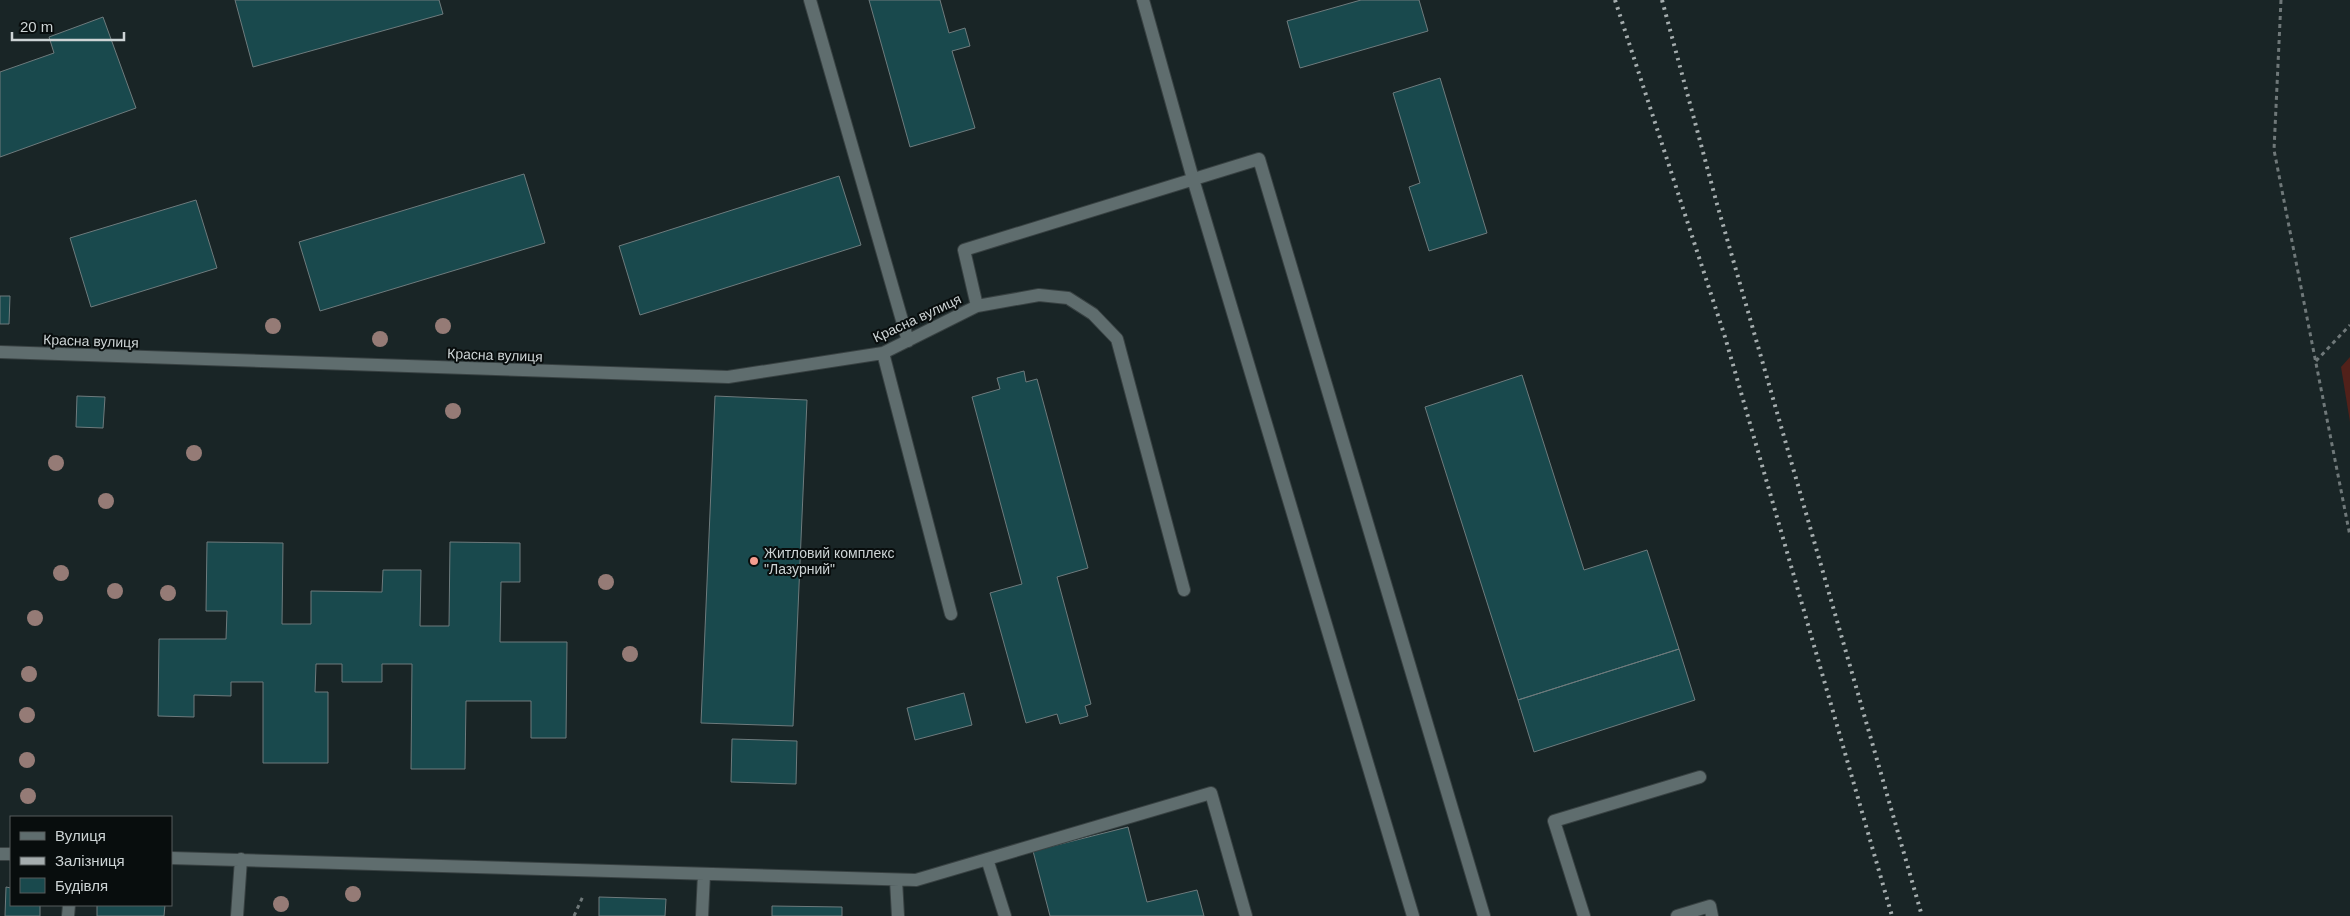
<svg xmlns="http://www.w3.org/2000/svg" width="2350" height="916" font-family="Helvetica,sans-serif">
<rect width="100%" height="100%" fill="#192526"/>
<!-- green -->
<path fill="#52211a" d="M2350,357v65l-9,-55z"/>
<!-- building -->
<path fill="#19494d" stroke="#6e7b7d" d="M235,0h204l4,14 -190,53z
M869,0h71l9,33 16,-5 5,18 -18,5 23,77 -65,19z
M1361,0h58l9,31 -128,37 -13,-47z
M103,17l33,91 -136,49v-85l54,-19 -5,-16z
M1440,78l47,155 -58,18 -20,-64 11,-4 -27,-90z
M524,174l21,69 -225,68 -21,-69z
M839,176l22,69 -221,70 -21,-69z
M196,200l21,68 -126,39 -21,-69z
M0,296h10l-1,28h-9z
M1024,371l2,11 11,-3 51,189 -31,9 34,127 -6,2 3,10 -28,8 -3,-10 -31,9 -36,-130 32,-9 -50,-187 28,-8 -3,-11z
M1522,375l62,195 63,-20 32,99 -161,51 -93,-293z
M77,396l28,1 -2,31 -27,-1z
M715,396l92,4 -14,326 -92,-3z
M207,542l76,1 -1,81h29v-33l71,1 1,-22h38l-1,56h29l1,-84 70,1v39h-19l-1,60h67l-1,96h-35v-37h-65l-1,68h-54l1,-105h-30v18h-40v-18h-26l-1,28h13v71h-65v-81h-32v14l-37,-1v22l-36,-1 1,-77h67l1,-28h-21z
M1679,649l16,51 -161,52 -16,-52z
M964,693l8,32 -57,15 -8,-32z
M732,739l65,2 -1,43 -65,-2z
M1128,827l19,75 50,-12 7,26h-154l-17,-65z
M6,887l5,1v17h29v11h-35z
M599,897l67,2 -1,17h-66z
M97,905h68l-1,11h-67z
M772,906l70,1v9h-70z"/>
<g fill="none" stroke-linecap="round" stroke-linejoin="round">
<!-- minor casing -->
<g stroke="#384142" stroke-width="14">
<path id="minor" d="M810,0l98,341
M1143,0l50,179 220,737
M977,306l-13,-56 295,-91 225,757
M0,352l728,25 155,-24 94,-47 62,-11 29,3 25,16 24,25 67,251
M883,353l68,261
M0,854h11
M171,858l745,22 295,-87 35,123
M987,859l18,57
M896,880l2,36
M68,916l1,-11
M237,916l4,-57
M702,916l2,-42
M1584,916l-30,-95 146,-44
M1677,916l33,-10 2,10"/>
</g>
<!-- path -->
<path stroke="#6f7879" stroke-width="3" stroke-dasharray="4 4" stroke-linecap="butt" d="M2281,0l-7,150 76,386
M2316,361l34,-36
M574,916l9,-20"/>
<!-- minor -->
<use href="#minor" stroke="#5f6d6e" stroke-width="12"/>
<!-- rail -->
<path stroke="#a5adae" stroke-width="4" stroke-dasharray="2.5 5" stroke-linecap="butt" d="M1615,0l110,337 167,579
M1662,0l55,204 205,712"/>
</g>
<!-- trees -->
<g fill="#957b76">
<circle cx="273" cy="326" r="8"/>
<circle cx="443" cy="326" r="8"/>
<circle cx="380" cy="339" r="8"/>
<circle cx="453" cy="411" r="8"/>
<circle cx="194" cy="453" r="8"/>
<circle cx="56" cy="463" r="8"/>
<circle cx="106" cy="501" r="8"/>
<circle cx="61" cy="573" r="8"/>
<circle cx="606" cy="582" r="8"/>
<circle cx="115" cy="591" r="8"/>
<circle cx="168" cy="593" r="8"/>
<circle cx="35" cy="618" r="8"/>
<circle cx="630" cy="654" r="8"/>
<circle cx="29" cy="674" r="8"/>
<circle cx="27" cy="715" r="8"/>
<circle cx="27" cy="760" r="8"/>
<circle cx="28" cy="796" r="8"/>
<circle cx="353" cy="894" r="8"/>
<circle cx="281" cy="904" r="8"/>
</g>
<!-- markers -->
<circle fill="#f59d8f" stroke="#080d0d" stroke-width="2" cx="754" cy="561" r="5"/>
<g text-anchor="middle" stroke-width="4" stroke-linejoin="round" paint-order="stroke">
<!-- street labels -->
<g font-size="14" fill="#cdd4d5" stroke="#080d0d">
<text transform="translate(917 318) rotate(-25)" y="5">Красна вулиця</text>
<text transform="translate(91 341) rotate(2)" y="5">Красна вулиця</text>
<text transform="translate(495 355) rotate(2)" y="5">Красна вулиця</text>
</g>
<!-- poi labels -->
<g font-size="14" fill="#cdd4d5" stroke="#080d0d" text-anchor="start">
<text x="764" y="558">Житловий комплекс<tspan x="764" dy="16">"Лазурний"</tspan></text>
</g>
</g>
<!-- legend -->
<rect x="10" y="816" width="162" height="90" fill="#080d0d" stroke="#575d5d"/>
<rect x="20" y="832" width="25" height="8" fill="#5f6d6e" stroke="#575d5d"/>
<text x="55" y="841" font-size="15" fill="#cdd4d5">Вулиця</text>
<rect x="20" y="857" width="25" height="8" fill="#a5adae" stroke="#575d5d"/>
<text x="55" y="866" font-size="15" fill="#cdd4d5">Залізниця</text>
<rect x="20" y="878" width="25" height="15" fill="#19494d" stroke="#575d5d"/>
<text x="55" y="891" font-size="15" fill="#cdd4d5">Будівля</text>
<!-- scale -->
<path d="M12 32v8h112v-8" fill="none" stroke="#cdd4d5" stroke-width="2.5"/>
<text x="20" y="32" font-size="15" fill="#cdd4d5" stroke="#080d0d" stroke-width="4" paint-order="stroke">20 m</text>
</svg>
